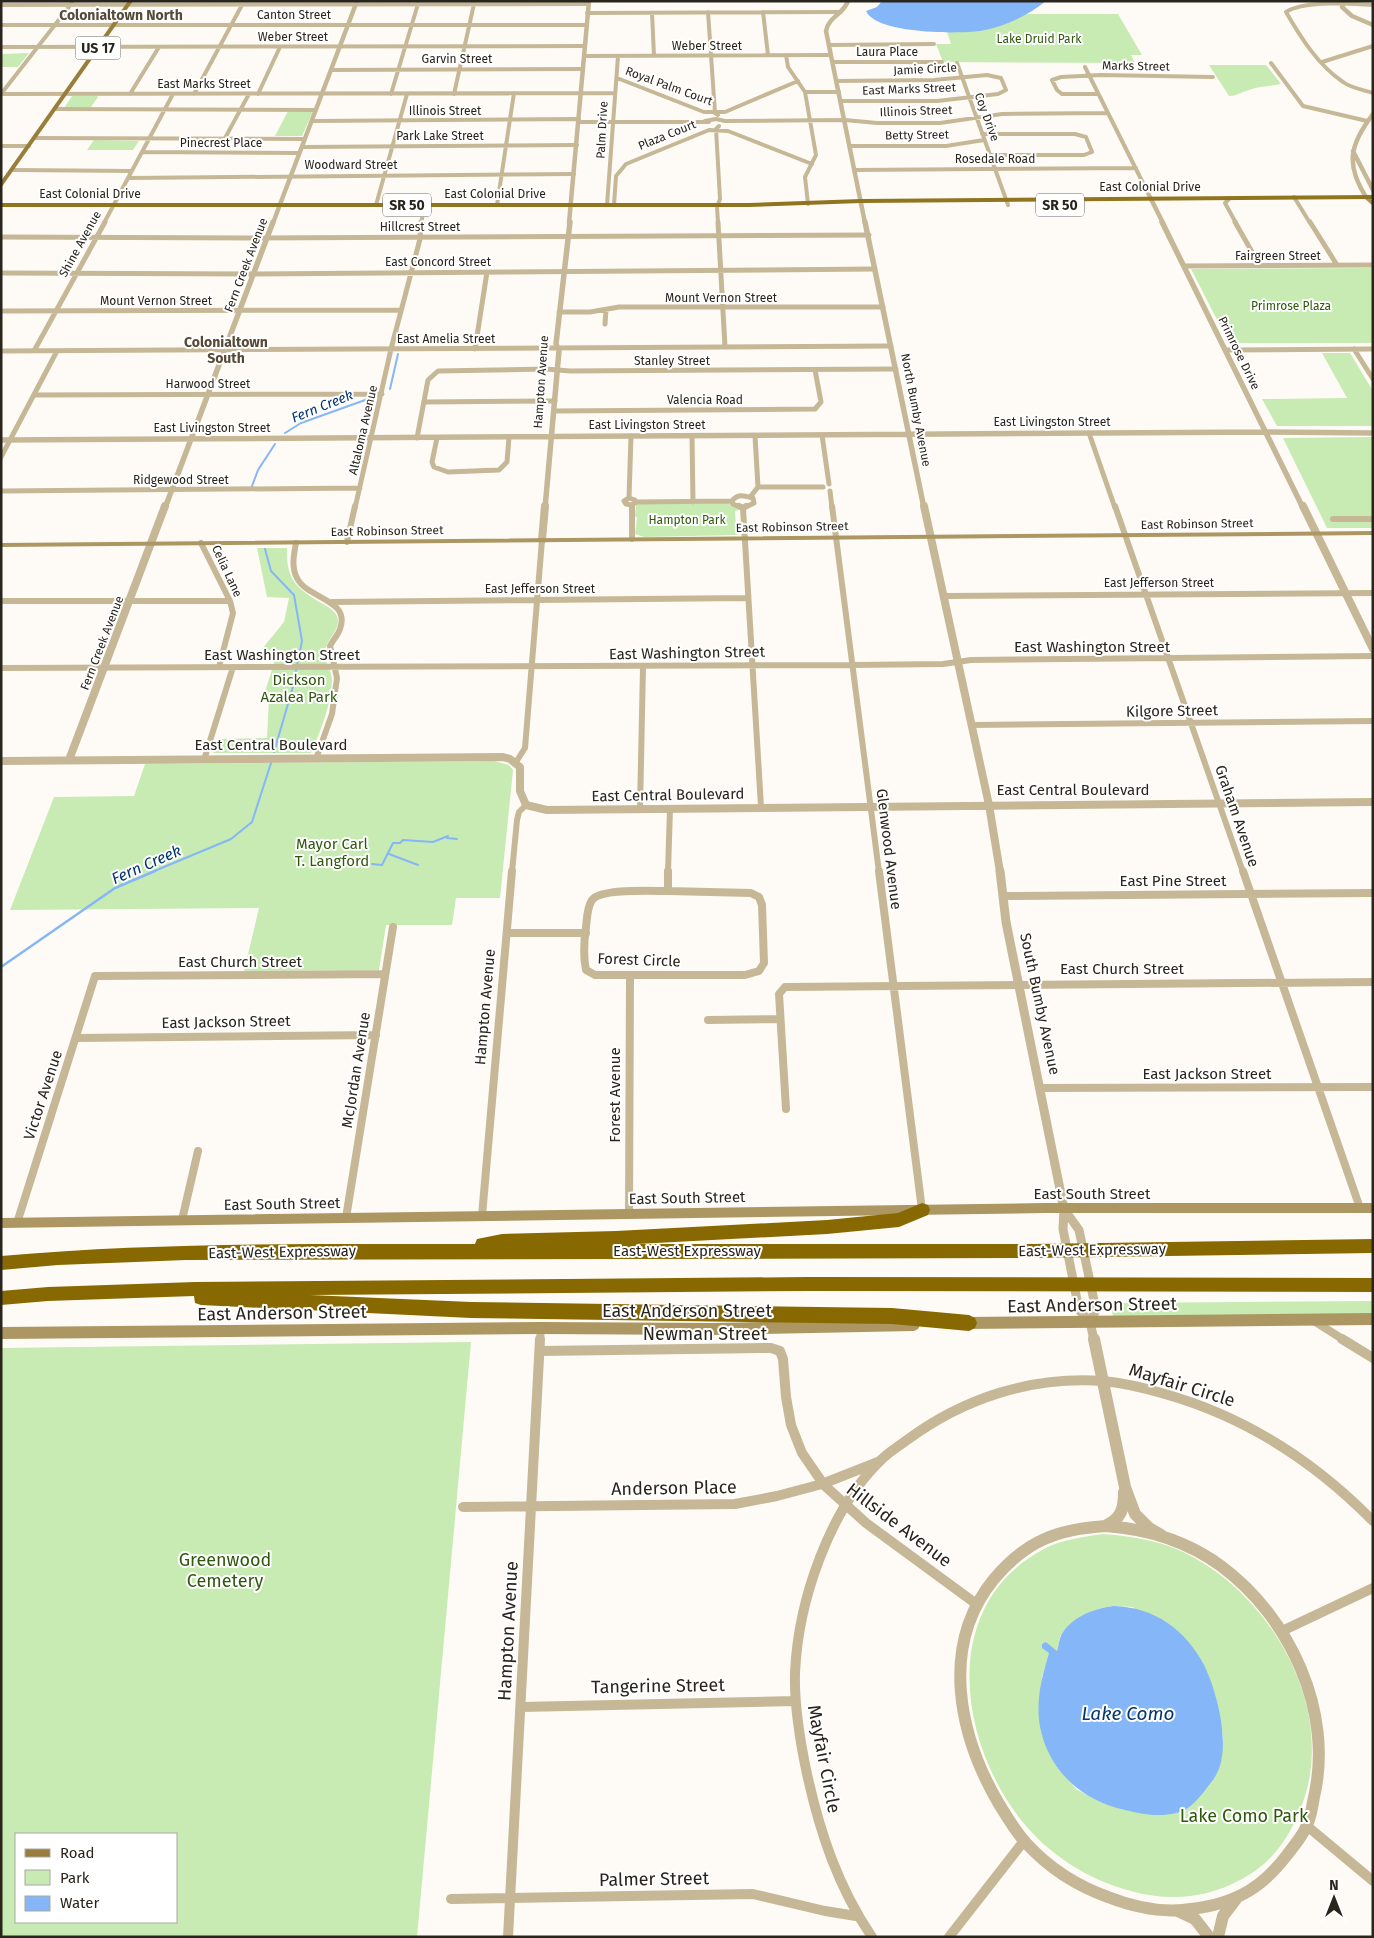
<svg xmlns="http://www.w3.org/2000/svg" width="1374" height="1938" font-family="'Fira Sans',sans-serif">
<rect width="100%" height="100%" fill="#fefbf7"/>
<!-- green -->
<path fill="#c7ebb3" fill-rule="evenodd" d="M941,14h177l24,41h-11l4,8 -192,-1 -7,-18h15z
M29,53l-11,14h-17l1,-13z
M1209,65h57l15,19c-10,2 -20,2 -29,5 -9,2 -14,7 -23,7z
M72,96h25l1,1 -7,10 -27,1z
M288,111h25l-11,25h-27z
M94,140l45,1 -6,9h-46z
M1373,268v75h-144l-38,-74z
M1322,353h28l23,38v35h-96l-15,-27 85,-1z
M1373,437v91h-46l-44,-90z
M727,503l9,3 3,4 -4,1 1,19 3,2 -2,3 -93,2 -9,-3 2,-16 -2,-2 1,-12z
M257,548h30c-1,32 9,40 36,56 5,3 11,6 14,12 5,13 -10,22 -12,35 -2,11 7,18 7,29 -1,26 -11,49 -21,73h-98l5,-14 49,-1 2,-39 -6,-1 12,-38 -5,-1 2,-5 -10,-5 22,-27 5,-24 -22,-1z
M494,761l15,4 4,5 -13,128h-44l-4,27h-66l-7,45 -135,1 15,-63 -249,2 44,-113 80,-1 11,-32z
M1373,1301v13l-260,2 -3,-13z
M471,1342l-54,595h-416v-589zM16,1834h160v88h-160z
M1103,1534c25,2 48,5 71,14 91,37 164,156 129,254 -10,28 -25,54 -51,71 -37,24 -78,30 -121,18 -43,-11 -83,-37 -110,-71 -63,-80 -82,-216 23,-271 19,-10 39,-12 59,-15zM1114,1606l19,1 82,87 8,41v10l-118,59 -29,-15 -18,-22 -10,-17 -6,-73 7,-24 -3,-11 11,10c2,-6 2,-15 5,-19 12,-17 33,-25 52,-27z"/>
<!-- water -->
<path fill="#85b6f8" d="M882,1h164c-19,15 -42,26 -66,30 -22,3 -104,3 -114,-20l11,-4z
M1114,1606c40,1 72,24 90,59 13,26 28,83 12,110 -3,6 -9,12 -13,18 -8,9 -14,17 -27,20 -20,5 -40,0 -59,-5 -36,-10 -65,-36 -75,-73 -8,-27 -1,-56 7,-82l-7,-5v-4l4,-2 11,9c2,-5 2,-14 6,-19 11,-16 32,-24 51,-26z"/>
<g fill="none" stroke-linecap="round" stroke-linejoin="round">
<!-- stream-far1 -->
<path stroke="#85b6f8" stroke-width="2" d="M390,389l8,-35
M285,433l16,-10 67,-24
M252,486l6,-16 17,-26
M265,549l6,22 23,24 8,46 -10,49 -18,62
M447,838l10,1
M389,854l29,11
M372,864l10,1 11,-22h7l3,-3 30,2 15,-6
M152,872l79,-33 21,-17 19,-59"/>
<!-- stream -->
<path stroke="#85b6f8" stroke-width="2.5" d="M1,967l114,-79 40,-17"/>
<!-- minor-far4 -->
<path stroke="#c6b896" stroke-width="4" d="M1,5l587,-1
M1373,5c-23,-1 -68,-5 -87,7 15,26 32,53 57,70 8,6 21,8 30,11
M708,12l7,101 3,2
M763,12l5,43
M587,13l254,-1
M652,13l2,43
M1,25h586
M829,45l105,-1
M1,47l584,-1
M786,55l2,12 17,25 11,63 -11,22 3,27
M584,56l247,-1
M833,62h109
M1322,62l51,-16
M957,63l51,142
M1271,63l32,43 64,15
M1085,67l66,132
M331,70l252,-1
M617,78l87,34h21l73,-31
M836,81l98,-1 53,-5 14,3 5,12 -8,4 -61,7h-96
M805,92h34
M1,94l613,-1
M1,94l71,-91
M130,94l29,-47
M194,94l48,-89
M258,94l22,-47
M391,94l27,-90
M454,94l20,-90
M1098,94h-36l-5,-4 -5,-10 9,-3 40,-2 112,2
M55,109l261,1
M312,121l267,-2
M705,121l11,-2 9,2 120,-1 32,3h63l62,-9 105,-1
M579,122h130
M982,134h93l11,3 6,15 -8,3h-94
M35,138l270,1
M225,138l24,-44
M1,146h28
M850,146h96l38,-6
M302,147l275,-2
M143,152l156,1
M13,170l119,1
M854,170l282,-2
M129,178l445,-4
M1294,197l16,26
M1230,198l-5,5 11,20
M376,205l31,-111
M497,205l17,-112
M607,205l11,-149
M614,205l2,-29 10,-12 83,-34 19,1 84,33
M104,223l69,-129
M421,223l4,-18
M718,223l-1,-16 3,-8 -4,-70 3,-3"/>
<!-- minor-far3 -->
<path stroke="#c6b896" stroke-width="5" d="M718,222l7,125
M1235,222l25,44
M1310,222l27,43
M1,237l254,1 614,-3
M1184,266l189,-1
M1,273l254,1 620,-5
M1,311l400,-1
M559,312h31l29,-5h264
M605,324l1,-14
M475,349l12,-77
M1354,349l19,30
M1225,350l148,-1
M1,351l890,-5
M34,351l71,-129
M34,395l348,-1
M424,402l131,-1
M554,411l261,-2 6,-7 -6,-32
M1089,433l26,75
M822,435l7,49
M692,436l1,66
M417,438l11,-58 10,-9 108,-2 24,2 326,-2
M437,438l-5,24 2,5 14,5 51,-2 8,-8 2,-25
M1,457l56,-106
M758,487h65
M1,491l359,-3
M830,491l2,17
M751,496l7,-9 -3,-51
M629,498l2,-62
M629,498l6,2 1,2 -4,3 -6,-1 -2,-3z
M636,502l96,-1
M632,505v3
M355,508l36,-159 29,-110 1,-17
M742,508l-9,-4 -1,-3c6,-8 13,-5 21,-3l1,5 -10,5"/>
<!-- minor-far2 -->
<path stroke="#c6b896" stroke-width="6" d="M632,506v33
M739,506l4,2 3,-2
M832,506l47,366
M1115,506l128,366
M743,508l18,299
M1333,519h40
M347,542l8,-36
M201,543l29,58 3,12 -14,54
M296,543c-2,11 -5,24 1,35 10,21 54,21 43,51 -2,6 -7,11 -10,17l7,32 -5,36 -16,45
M944,596l429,-3
M1,601h229
M332,602l416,-4
M1,668l852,-3 90,-1 28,-4 402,-4
M971,725l402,-4
M204,760l29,-93
M516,762l9,-14 17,-208
M640,809l3,-142
M512,872l5,-52 2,-8 7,-7
M668,872l2,-64"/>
<!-- minor-far1 -->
<path stroke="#c6b896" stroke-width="8" d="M879,871l43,339
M1243,871l117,337
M668,891l83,2 8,4 3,8 2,58 -5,8 -14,4h-150l-9,-5c-3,-14 -2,-29 0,-43 1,-8 1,-20 6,-27 8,-12 61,-9 76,-9z
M668,891v-20
M1004,896l369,-3
M507,933h79
M708,1020l72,-1
M76,1038l300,-3
M1041,1088l332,-1
M786,1109l-7,-115 6,-7 588,-5
M629,1214l1,-239
M482,1216l30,-345
M346,1218l47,-291
M182,1220l16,-69
M17,1223l78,-247 290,-2
M1314,1321l30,19
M540,1340l1,-12"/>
<!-- minor -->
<path stroke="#c6b896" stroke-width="10" d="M1342,1339l31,19
M540,1351l231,-3 9,3 3,8 3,38 5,28 11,28 22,32 42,38 109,80
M463,1507l272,-3 42,-8 45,-12 56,-22
M1282,1631l91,-43
M521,1707l273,-6
M1307,1826l66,55
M451,1899l302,-5 72,17 31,5
M508,1937l32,-598
M872,1937c-34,-50 -52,-104 -65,-163 -7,-33 -13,-67 -12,-101 3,-71 34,-164 87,-214 7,-7 17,-13 25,-19 57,-42 124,-64 196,-59 21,2 42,7 62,13 81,23 150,68 208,127
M949,1937l75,-96"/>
<!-- tertiary-far4 -->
<path stroke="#c6b896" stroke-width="4.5" d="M848,1c-4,13 -20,16 -22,30l39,192
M1340,1l3,4 -1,2 10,9 21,9
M1353,151l20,39
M1366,197c-21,-33 -16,-53 7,-83
M1151,199l12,24
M273,223l84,-222
M569,223l20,-222"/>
<!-- tertiary-far3 -->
<path stroke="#c6b896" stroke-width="5.5" d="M865,222l59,286
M1162,222l141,286
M1,440l1264,-8 108,1
M165,508l108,-286
M545,508l14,-157 -3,-7 14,-122"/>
<!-- tertiary-far2 -->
<path stroke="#c6b896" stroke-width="8" d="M924,506l65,299 11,67
M1303,506l70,143
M542,540l3,-34
M69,760l96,-254
M1,761l502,-4 7,2 10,8v24l6,14 21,5 826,-8"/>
<!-- tertiary-far1 -->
<path stroke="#c6b896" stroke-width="9" d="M1000,871l6,51 58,287 -1,20 16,81 11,12 4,18
M1064,1209l15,21 17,80 -6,12"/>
<!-- tertiary -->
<path stroke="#c6b896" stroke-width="12" d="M1094,1339l31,148 10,27 14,14 12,7
M1107,1525c15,-7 17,-18 17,-33
M1106,1526c41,3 81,15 115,40 69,51 113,146 93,231 -2,12 -4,24 -10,34 -4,8 -11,16 -17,24 -28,37 -58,51 -105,55 -24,2 -51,-4 -74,-13 -31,-11 -60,-30 -82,-54 -11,-12 -19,-26 -27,-39 -40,-68 -60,-158 -5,-225 32,-38 63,-50 112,-53z
M1178,1911l17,8 14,18
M1218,1937l5,-21 13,-17"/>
<!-- secondary -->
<path fill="#ac9662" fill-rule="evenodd" d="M1364,196h4l5,5v5l-9,-8z
M1373,531v4l-1372,12v-4z
M1045,1203h328v10h-328l-1044,15v-10z
M1373,1313v12l-409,4 -4,-2 -2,-4 2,-4 4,-2z
M914,1319l4,2 2,4 -2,4 -4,2 -202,4 -171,-1 -540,5v-12l540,-5 171,1z"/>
<!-- primary -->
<path fill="#987e3a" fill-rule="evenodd" d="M128,1h5l-132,187v-7z"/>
<!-- trunk -->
<path fill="#90741e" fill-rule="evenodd" d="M1373,195v4l-512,4 -112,4h-748v-4h748l112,-4z"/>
<!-- motorway -->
<path fill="#886901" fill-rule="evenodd" d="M922,1203l6,2 2,5 -2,5 -29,12 -72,7 -190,10h395l341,-5v14l-341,5 -846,2 -128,5 -57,5v-14c158,-14 316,-12 474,-12l2,-5 25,-5 114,-3 211,-11 71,-7z
M808,1277l565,1v14l-565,-1 -498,4 161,7 421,6 77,7 6,3 2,5 -2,5 -6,3 -77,-7 -421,-6 -270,-13 -6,-2 -1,-7 -146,5 -47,4v-14l47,-4 147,-5z"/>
</g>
<g text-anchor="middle" stroke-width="4" stroke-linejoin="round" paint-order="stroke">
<!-- far-street labels -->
<g font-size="12" fill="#29241c" stroke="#fff">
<text x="294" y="19">Canton Street</text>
<text x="293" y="41">Weber Street</text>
<text x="707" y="50">Weber Street</text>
<text x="887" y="56">Laura Place</text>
<text x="457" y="63">Garvin Street</text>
<text transform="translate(1136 66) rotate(1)" y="4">Marks Street</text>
<text transform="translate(925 69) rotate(-3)" y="4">Jamie Circle</text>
<text x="204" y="88">East Marks Street</text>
<text transform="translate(669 86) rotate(20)" y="4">Royal Palm Court</text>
<text transform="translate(909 89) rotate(-2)" y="4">East Marks Street</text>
<text x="445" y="115">Illinois Street</text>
<text transform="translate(916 111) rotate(-2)" y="4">Illinois Street</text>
<text transform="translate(987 117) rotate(70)" y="4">Coy Drive</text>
<text transform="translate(602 130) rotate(-87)" y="4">Palm Drive</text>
<text transform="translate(667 135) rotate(-22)" y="4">Plaza Court</text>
<text transform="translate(917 135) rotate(-1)" y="4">Betty Street</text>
<text x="440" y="140">Park Lake Street</text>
<text x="221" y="147">Pinecrest Place</text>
<text x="995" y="163">Rosedale Road</text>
<text x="351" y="169">Woodward Street</text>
<text x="1150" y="191">East Colonial Drive</text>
<text x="90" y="198">East Colonial Drive</text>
<text x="495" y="198">East Colonial Drive</text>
<text x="420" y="231">Hillcrest Street</text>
<text transform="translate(80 244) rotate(-61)" y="4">Shine Avenue</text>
<text x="1278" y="260">Fairgreen Street</text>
<text x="438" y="266">East Concord Street</text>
<text transform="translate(246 265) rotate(-69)" y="4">Fern Creek Avenue</text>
<text x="721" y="302">Mount Vernon Street</text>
<text x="156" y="305">Mount Vernon Street</text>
<text x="446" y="343">East Amelia Street</text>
<text transform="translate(1239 353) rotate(64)" y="4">Primrose Drive</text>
<text x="672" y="365">Stanley Street</text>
<text transform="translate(541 382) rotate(-86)" y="4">Hampton Avenue</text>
<text x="208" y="388">Harwood Street</text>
<text x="705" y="404">Valencia Road</text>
<text transform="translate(916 410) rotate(79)" y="4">North Bumby Avenue</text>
<text x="1052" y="426">East Livingston Street</text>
<text x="647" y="429">East Livingston Street</text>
<text x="212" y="432">East Livingston Street</text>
<text transform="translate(363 430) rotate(-77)" y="4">Altaloma Avenue</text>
<text x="181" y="484">Ridgewood Street</text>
<text transform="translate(1197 524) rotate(-1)" y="4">East Robinson Street</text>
<text transform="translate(792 527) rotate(-1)" y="4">East Robinson Street</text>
<text transform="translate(387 531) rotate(-1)" y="4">East Robinson Street</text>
<text transform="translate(227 571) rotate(65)" y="4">Celia Lane</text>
<text x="1159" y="587">East Jefferson Street</text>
<text x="540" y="593">East Jefferson Street</text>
<text transform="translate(102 643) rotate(-69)" y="4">Fern Creek Avenue</text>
</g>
<!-- far-park labels -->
<g font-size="12" fill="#2f580d" stroke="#fff">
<text x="1039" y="43">Lake Druid Park</text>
<text x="1291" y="310">Primrose Plaza</text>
<text x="687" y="524">Hampton Park</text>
</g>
<!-- far-neighbourhood labels -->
<g font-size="14" font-weight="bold" fill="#554937" stroke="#fff">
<text x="121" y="20">Colonialtown North</text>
<text x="226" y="347">Colonialtown<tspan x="226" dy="16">South</tspan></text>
</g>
<!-- shield labels -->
<g fill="#fff" stroke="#696660" stroke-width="1">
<rect x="75.5" y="36.5" width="45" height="23" rx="4"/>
<rect x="383" y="193.5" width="48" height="23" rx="4"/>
<rect x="1036" y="193.5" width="48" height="23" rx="4"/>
</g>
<g font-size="14" font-weight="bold" fill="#29241c">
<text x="98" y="53">US 17</text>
<text x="407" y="210">SR 50</text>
<text x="1060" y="210">SR 50</text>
</g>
<!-- far-water labels -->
<g font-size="14" font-style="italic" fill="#04366f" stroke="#fff">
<text transform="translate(322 406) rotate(-22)" y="5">Fern Creek</text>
</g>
<!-- street labels -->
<g font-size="15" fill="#29241c" stroke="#fff">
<text x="1092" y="652">East Washington Street</text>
<text transform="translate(687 653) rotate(-1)" y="5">East Washington Street</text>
<text x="282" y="660">East Washington Street</text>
<text transform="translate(1172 711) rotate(-1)" y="5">Kilgore Street</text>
<text x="271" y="750">East Central Boulevard</text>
<text x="1073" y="795">East Central Boulevard</text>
<text transform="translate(668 795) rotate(-1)" y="5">East Central Boulevard</text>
<text transform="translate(1237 816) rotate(71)" y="5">Graham Avenue</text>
<text transform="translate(889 849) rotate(83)" y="5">Glenwood Avenue</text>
<text x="1173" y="886">East Pine Street</text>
<text transform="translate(639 960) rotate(2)" y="5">Forest Circle</text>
<text x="240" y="967">East Church Street</text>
<text x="1122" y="974">East Church Street</text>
<text transform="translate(1040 1004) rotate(78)" y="5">South Bumby Avenue</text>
<text transform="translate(485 1007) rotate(-85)" y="5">Hampton Avenue</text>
<text transform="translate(226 1022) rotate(-1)" y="5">East Jackson Street</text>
<text transform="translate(356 1070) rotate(-81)" y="5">McJordan Avenue</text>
<text x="1207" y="1079">East Jackson Street</text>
<text transform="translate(43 1095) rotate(-72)" y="5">Victor Avenue</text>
<text transform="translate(615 1095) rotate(-90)" y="5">Forest Avenue</text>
<text x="1092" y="1199">East South Street</text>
<text transform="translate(687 1198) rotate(-1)" y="5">East South Street</text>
<text transform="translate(282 1204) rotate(-1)" y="5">East South Street</text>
<text transform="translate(1092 1250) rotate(-1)" y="5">East-West Expressway</text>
<text x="687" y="1256">East-West Expressway</text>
<text transform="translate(282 1252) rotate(-1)" y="5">East-West Expressway</text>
</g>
<!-- park labels -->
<g font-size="15" fill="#2f580d" stroke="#fff">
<text x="299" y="685">Dickson<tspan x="299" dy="17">Azalea Park</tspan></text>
<text x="332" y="849">Mayor Carl<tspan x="332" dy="17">T. Langford</tspan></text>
</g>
<!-- water labels -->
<g font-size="16" font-style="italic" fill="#04366f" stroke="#fff">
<text transform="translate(146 864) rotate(-24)" y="6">Fern Creek</text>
</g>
<!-- near-street labels -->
<g font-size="18" fill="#29241c" stroke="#fff">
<text transform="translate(1092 1305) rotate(-1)" y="6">East Anderson Street</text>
<text x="687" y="1317">East Anderson Street</text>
<text transform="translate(282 1313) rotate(-1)" y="6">East Anderson Street</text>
<text x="705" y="1340">Newman Street</text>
<text transform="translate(1182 1385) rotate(17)" y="6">Mayfair Circle</text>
<text transform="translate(674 1488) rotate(-1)" y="6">Anderson Place</text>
<text transform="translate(899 1525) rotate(37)" y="6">Hillside Avenue</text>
<text transform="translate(508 1631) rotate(-87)" y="6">Hampton Avenue</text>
<text transform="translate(658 1686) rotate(-1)" y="6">Tangerine Street</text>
<text transform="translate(824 1759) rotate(79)" y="6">Mayfair Circle</text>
<text transform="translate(654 1879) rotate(-1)" y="6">Palmer Street</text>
</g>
<!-- near-park labels -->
<g font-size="18" fill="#2f580d" stroke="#fff">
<text x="225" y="1566">Greenwood<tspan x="225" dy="21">Cemetery</tspan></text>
<text x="1244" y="1822">Lake Como Park</text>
</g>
<!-- near-water labels -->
<g font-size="19" font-style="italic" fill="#04366f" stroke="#fff">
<text x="1128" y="1720">Lake Como</text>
</g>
</g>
<!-- border -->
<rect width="1374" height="1938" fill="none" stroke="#29241c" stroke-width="5"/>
<!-- legend -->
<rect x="15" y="1833" width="162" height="90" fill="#ffffff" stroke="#a9a7a4"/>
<rect x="25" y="1849" width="25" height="8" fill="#987e3a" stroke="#a9a7a4"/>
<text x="60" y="1858" font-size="15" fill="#29241c">Road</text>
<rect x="25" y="1870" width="25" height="15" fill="#c7ebb3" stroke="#a9a7a4"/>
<text x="60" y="1883" font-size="15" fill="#29241c">Park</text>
<rect x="25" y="1896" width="25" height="15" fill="#85b6f8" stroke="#a9a7a4"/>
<text x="60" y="1908" font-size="15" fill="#29241c">Water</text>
<!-- north arrow -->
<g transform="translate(1334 1898)" stroke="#ffffff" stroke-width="4" paint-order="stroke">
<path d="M0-4L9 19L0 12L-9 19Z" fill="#29241c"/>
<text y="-8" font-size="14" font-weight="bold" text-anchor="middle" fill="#29241c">N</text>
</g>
</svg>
